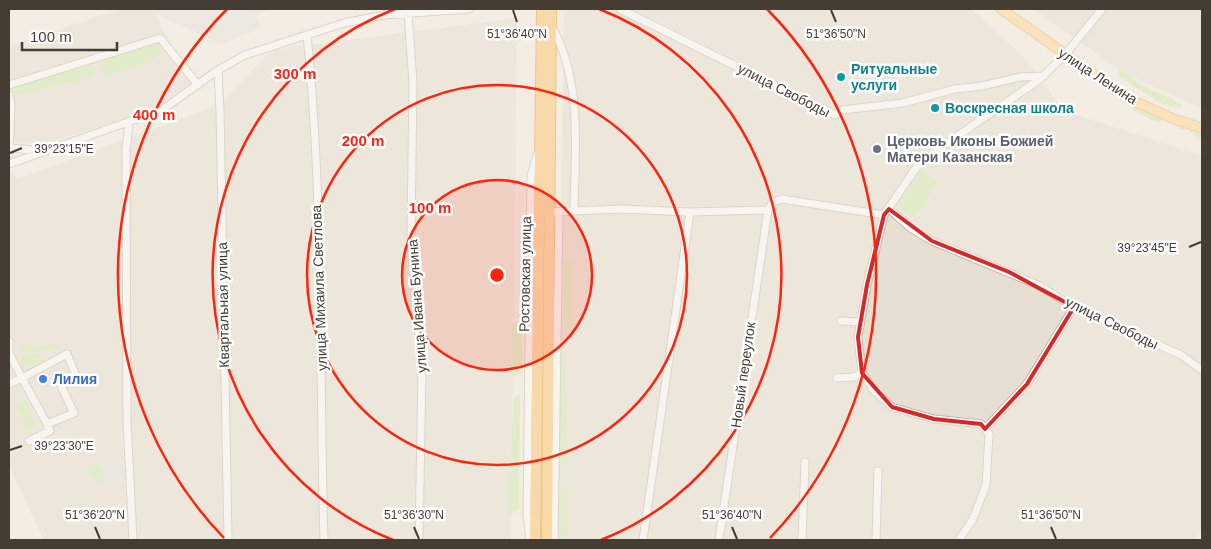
<svg xmlns="http://www.w3.org/2000/svg" width="1211" height="549" font-family="Arial,sans-serif">
<rect width="100%" height="100%" fill="#f3ede4"/>
<!-- residential -->
<path fill="#e7dfd1" d="M121,9h25l8,3 38,71 -40,27 -104,33 -39,-2v-95z
M564,9h408l56,53 35,48 139,46v374l-8,10h-637z
M1033,9h169v99l-75,-33z
M517,18l-6,522h-467l-35,-74v-294l9,7 203,-75 51,-54z"/>
<!-- industrial -->
<path fill="#e5dfd9" d="M146,9h126l-17,6 5,13 -39,16z"/>
<!-- green -->
<path fill="#d1eaaa" d="M156,43l7,9 -26,16 -33,7 -2,-15z
M91,64l3,13 -80,18 -2,-8z
M1118,67l23,18 41,19 -2,4 -18,-4 -43,-27z
M1128,101l36,18 -4,3c-14,-4 -26,-7 -32,-21z
M1181,123l21,7v10l-14,-10 -9,-1z
M921,170l17,11 -24,37 -17,-11z
M572,260v68h-9l1,-67z
M520,318l3,56 -12,3 1,-51z
M60,344v6l-38,3v-7z
M40,354l2,10 -21,3 -1,-10z
M566,355l1,109 -10,9 2,-113z
M520,394l-1,115 -10,6 4,-116z
M26,399l11,26 -10,5 -11,-26z
M87,465h15l1,18h-7z
M566,488l2,49 -4,3h-5l-1,-47z"/>
<!-- parking -->
<path fill="#e3e0dc" d="M123,463l1,18 -21,2 -1,-18z"/>
<g fill="none" stroke-linecap="round" stroke-linejoin="round">
<!-- minor casing -->
<g stroke="#c2b7a9" stroke-width="9">
<path id="minor" d="M620,9l215,106 7,-5 61,-7 52,-14 27,-3 38,-9 24,-1
M408,13l5,70 -2,150 11,138 -3,169
M551,25c32,56 24,125 23,186
M307,35c17,168 12,337 17,505
M218,70l2,40 8,430
M9,85l151,-47 38,47
M9,95l2,9 -2,50
M129,123l-3,27 1,271 6,119
M9,148l34,3
M9,164l153,-54 56,-40 27,-15 99,-32 40,-8 85,-6
M889,209l23,20 20,12 106,44 38,23 105,47 21,15
M548,212l74,-3 68,3 78,-2 5,-8 9,-3 102,16
M841,321l19,1
M9,341v12l13,25 -13,6
M837,378l17,-1 8,-4
M985,429l42,-45 47,-77
M29,441l21,-10 -3,-7 27,-11 -13,-27 16,-8 -10,-24 -45,24 25,46
M530,540l-3,-26 4,-338 6,-21
M554,540l5,-328
M643,540l47,-328
M719,540l49,-330
M802,540l3,-78
M876,540l2,-69
M959,540l14,-21 13,-34 3,-51 -8,-10 -47,-5 -42,-12 -18,-16 -12,-18 -4,-36 9,-52 17,-70 36,-53 120,-83 25,-24 37,-46"/>
</g>
<!-- major casing -->
<g stroke="#e9b55b" stroke-width="11">
<path id="major" d="M1001,9l128,90 45,20 28,9"/>
</g>
<!-- highway casing -->
<g stroke="#e4952c" stroke-width="12">
<path id="highway" d="M535,540l7,-531
M547,540l4,-531"/>
</g>
<!-- minor -->
<use href="#minor" stroke="#fff" stroke-width="7"/>
<!-- major -->
<use href="#major" stroke="#ffd890" stroke-width="9"/>
<!-- highway -->
<use href="#highway" stroke="#ffc162" stroke-width="10"/>
</g>
<!-- marked area -->
<path d="M0 0H1211V549H0ZM889,209l43,32 77,31 65,35 -47,77 -42,45 -4,-5 -47,-5 -42,-12 -30,-34 -4,-36 9,-52 17,-70z" fill="#f3ede4" fill-opacity=".55" fill-rule="evenodd"/>
<path fill="none" stroke="#d62828" stroke-width="4" stroke-linejoin="round" d="M889,209l43,32 77,31 65,35 -47,77 -42,45 -4,-5 -47,-5 -42,-12 -30,-34 -4,-36 9,-52 17,-70z"/>
<!-- ticks -->
<path fill="none" stroke="#453d33" stroke-width="2" d="M513,10l4,12M831,10l5,12M10,153l12,-5M1189,247l12,-5M10,450l12,-4M95,527l5,12M414,527l5,12M732,527l5,12M1051,527l5,12"/>
<!-- distance rings -->
<circle cx="497" cy="275" r="95" fill="#ff230e" fill-opacity=".12"/>
<g fill="none" stroke="#ff230e" stroke-width="2.5">
<circle cx="497" cy="275" r="95"/>
<circle cx="497" cy="275" r="190"/>
<path d="M393 540A285 285 0 0 1 395 9M599 9A285 285 0 0 1 601 540"/>
<path d="M224 538A379 379 0 0 1 227 9M767 9A379 379 0 0 1 770 538"/>
</g>
<!-- markers -->
<g fill="#0f9aa8" stroke="#fff" stroke-width="2">
<circle cx="841" cy="77" r="5"/>
<circle cx="935" cy="108" r="5"/>
</g>
<circle fill="#6b7280" stroke="#fff" stroke-width="2" cx="877" cy="149" r="5"/>
<circle fill="#3f7fe0" stroke="#fff" stroke-width="2" cx="43" cy="379" r="5"/>
<g text-anchor="middle" stroke-width="5" stroke-linejoin="round" paint-order="stroke">
<!-- culture labels -->
<g font-size="14" font-weight="bold" fill="#0d838f" stroke="#fff" text-anchor="start">
<text x="851" y="74">Ритуальные<tspan x="851" dy="16">услуги</tspan></text>
<text x="945" y="113">Воскресная школа</text>
</g>
<!-- street labels -->
<g font-size="14" fill="#453d33" stroke="#fff">
<text transform="translate(1098 76) rotate(33)" y="5">улица Ленина</text>
<text transform="translate(784 90) rotate(27)" y="5">улица Свободы</text>
<text transform="translate(525 274) rotate(-89)" y="5">Ростовская улица</text>
<text transform="translate(319 288) rotate(-92)" y="5">улица Михаила Светлова</text>
<text transform="translate(223 305) rotate(-91)" y="5">Квартальная улица</text>
<text transform="translate(417 306) rotate(-94)" y="5">улица Ивана Бунина</text>
<text transform="translate(1112 323) rotate(26)" y="5">улица Свободы</text>
<text transform="translate(743 375) rotate(-82)" y="5">Новый переулок</text>
</g>
<!-- worship labels -->
<g font-size="14" font-weight="bold" fill="#5b616d" stroke="#fff" text-anchor="start">
<text x="887" y="146">Церковь Иконы Божией<tspan x="887" dy="16">Матери Казанская</tspan></text>
</g>
<!-- shop labels -->
<g font-size="14" font-weight="bold" fill="#366cbe" stroke="#fff" text-anchor="start">
<text x="53" y="384">Лилия</text>
</g>
</g>
<g font-size="12" text-anchor="middle" fill="#453d33" stroke="#fff" stroke-width="5" stroke-linejoin="round" paint-order="stroke">
<text x="517" y="38">51°36'40"N</text>
<text x="836" y="38">51°36'50"N</text>
<text x="64" y="153">39°23'15"E</text>
<text x="1147" y="252">39°23'45"E</text>
<text x="64" y="450">39°23'30"E</text>
<text x="95" y="519">51°36'20"N</text>
<text x="414" y="519">51°36'30"N</text>
<text x="732" y="519">51°36'40"N</text>
<text x="1051" y="519">51°36'50"N</text>
</g>
<circle cx="497" cy="275" r="8" fill="#ff230e" stroke="#fff" stroke-width="2.5"/>
<g font-size="15" text-anchor="middle" font-weight="bold" fill="#ff230e" stroke="#fff" stroke-width="5" stroke-linejoin="round" paint-order="stroke">
<text x="295" y="79">300 m</text>
<text x="154" y="120">400 m</text>
<text x="363" y="146">200 m</text>
<text x="430" y="213">100 m</text>
</g>
<!-- border -->
<rect width="1211" height="549" fill="none" stroke="#453d33" stroke-width="20"/>
<!-- scale -->
<path d="M22 42v8h95v-8" fill="none" stroke="#453d33" stroke-width="2.5"/>
<text x="30" y="42" font-size="15" fill="#453d33" stroke="#ffffff" stroke-width="4" paint-order="stroke">100 m</text>
</svg>
